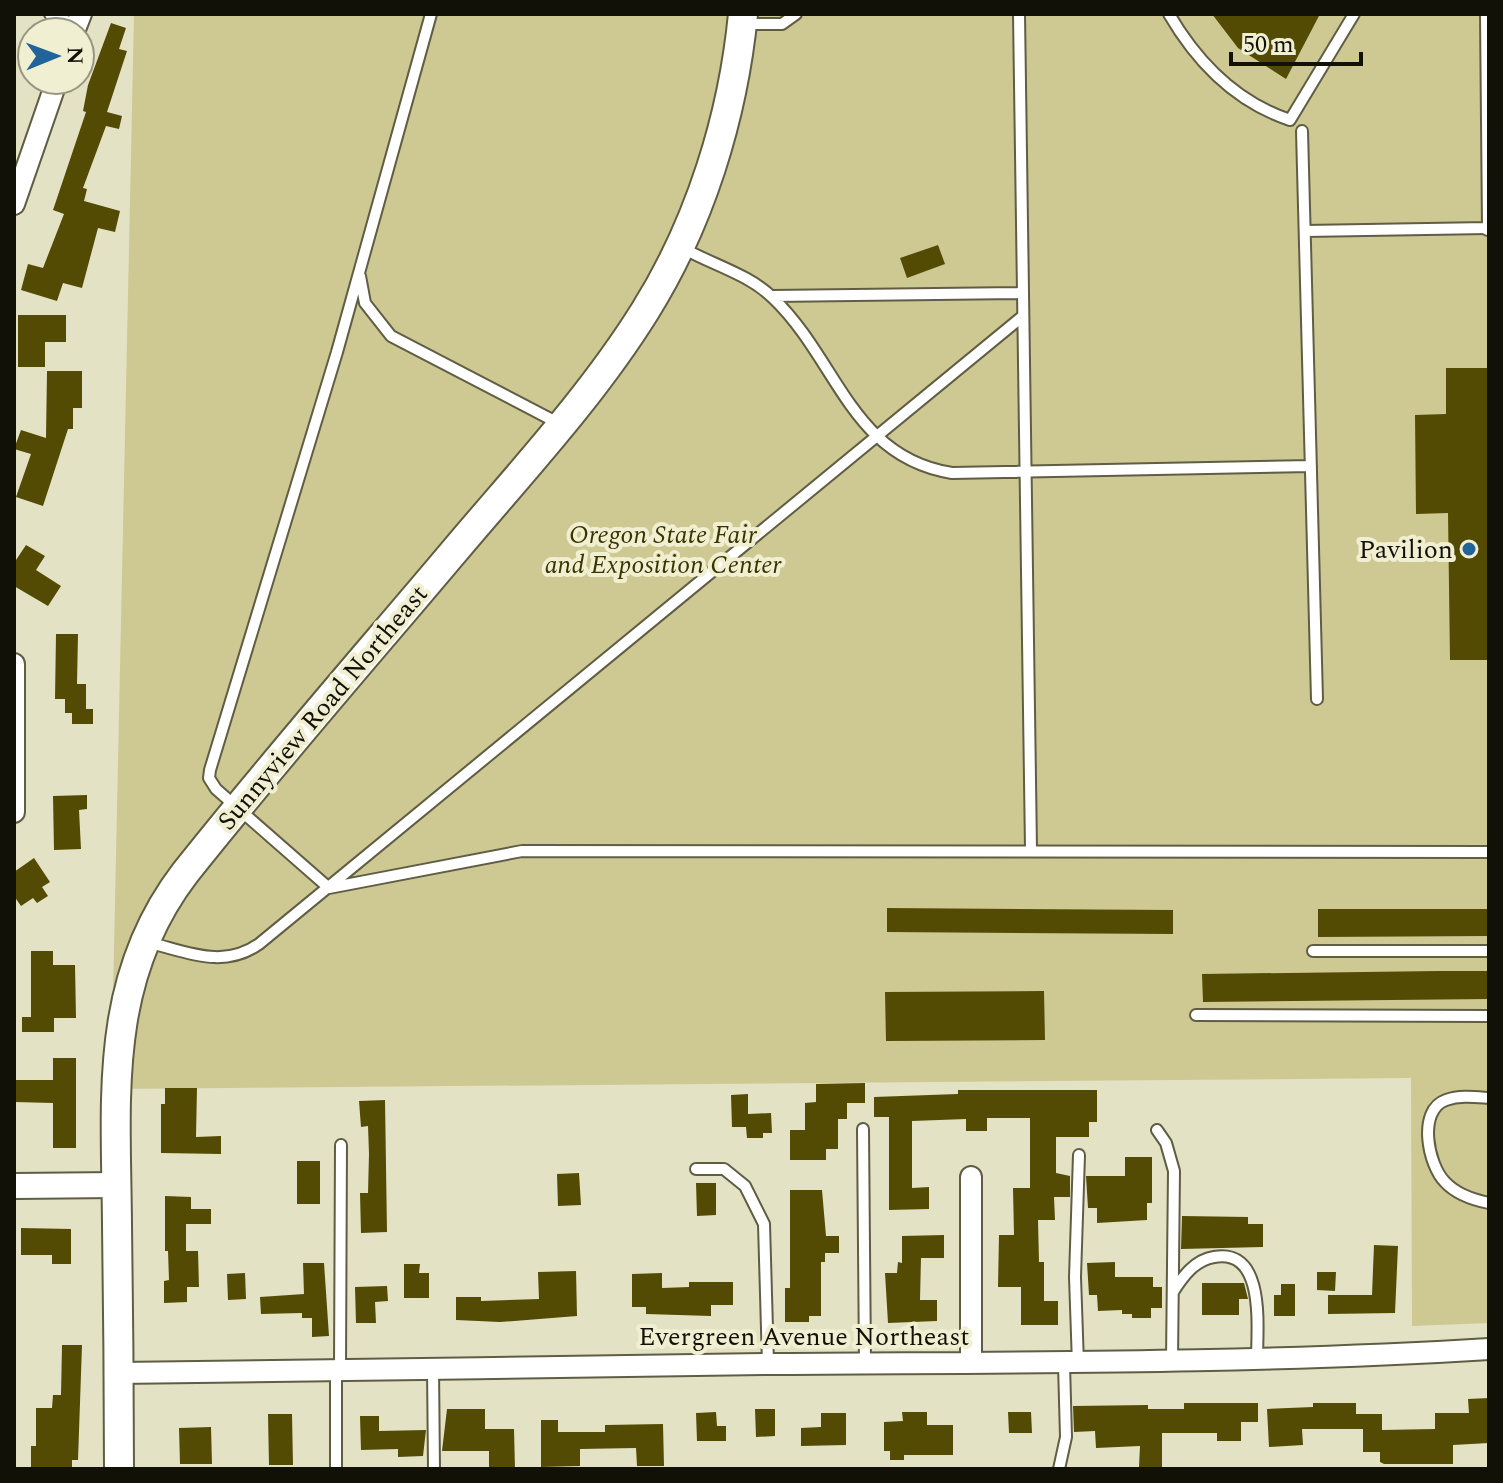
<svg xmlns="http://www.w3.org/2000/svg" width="1503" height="1483" font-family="Spectral,serif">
<rect width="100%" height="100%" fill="#e4e2c5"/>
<!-- green -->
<path fill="#cec893" d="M134,14h1355v1309l-77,3 -1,-248 -1300,11z"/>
<!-- building -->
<path fill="#534b03" d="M1212,14h108l-34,65 -48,-31z
M111,23l15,5 -7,21 8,2 -20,61 15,4 -3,13 -13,-3 -23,62 4,1 -3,12 36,10 -5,21 -17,-4 -16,60 -19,-5 -6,18 -36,-11 7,-26 15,4 21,-54 -11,-4 33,-98 -3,-1 5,-26z
M938,245l7,19 -38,14 -7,-20z
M18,315h48v27h-21v25h-27z
M1446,368h43v292h-39l-2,-147 -32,1 -1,-99 31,-1z
M47,371h35v37h-9v21h-5l-25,77 -27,-9 15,-43 -17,-5 7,-19 25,8z
M26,545l19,11 -9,14 25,16 -13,20 -34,-20v-23z
M56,634h22l-1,50h9v25h7v15h-21v-11h-7v-14h-10z
M87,795v14l-8,1 2,39 -27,1 -1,-54z
M34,858l16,24 -8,5 6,9 -11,7 -4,-5 -12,8 -7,-10v-24z
M887,908l286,2v24l-286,-2z
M1318,909h171v27l-171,1z
M31,951h22v14h22l1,53h-22v14h-32v-15h9z
M1439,971h50v28l-286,3 -1,-28z
M1044,991l1,49 -159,1 -1,-49z
M53,1058h23v90h-23v-45l-39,-1v-22h39z
M865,1083v20h-18v16h-9v30h-12v11h-36v-30h15v-27l11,-1v-18z
M165,1088h32l-1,49 25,-1v18l-60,-1v-49h4z
M958,1090h139v32h-8v15h-33v36l14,3v21h-16l1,23h-17l1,42h5v39h14v24h-37v-38h-23l1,-52h15l-1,-47h17v-70h-43v13h-21v-12l-54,2v67l17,-1v22l-40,1v-93h-15v-20l84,-3z
M748,1094v20l23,-1 1,20h-9v5h-16l-1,-11h-14l-1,-32z
M385,1100l2,132 -26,1 -1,-40h8l1,-39 -1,-28 -7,1 -2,-26z
M1125,1157h27v46h-5v17l-50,3v-15h-9l-2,-32h39z
M297,1161h23v43h-23z
M579,1173l2,32 -23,1 -1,-32z
M696,1183h20v32l-19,1z
M790,1190h32l4,46h13v17h-14v9h-4v54h-12v6h-24v-34h5z
M165,1196l26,1v12h20v15h-25v27h12l1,36h-12v15l-23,1v-22l5,-1 -1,-29h-3z
M1182,1216l66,1v7h15v23l-82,2z
M21,1228l50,1v35h-19v-9h-31z
M944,1235v23h-23l-1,42h17v21l-49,2 -3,-50h12l1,-11 4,1v-27z
M1374,1245l24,1 -3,67 -67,1v-19h44z
M1115,1262v15h38v10h9v21h-11v10h-19v-4h-10v-4l-24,1 -1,-16h-8l-2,-32z
M303,1263h21l5,73 -17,1v-19h-10v-5l-41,1 -1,-17 44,-3z
M404,1264h16l-1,9h10v25h-25z
M576,1271l1,45 -77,6 -44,-2v-23h25v4l58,-2 -1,-27z
M1317,1272h19l-1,19 -18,-1z
M245,1273l1,26 -18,1 -1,-26z
M662,1273v15l27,-1v-5h44v23h-22v11l-65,-2v-7h-14v-33z
M1202,1283h42l4,16h-9v16h-37z
M1281,1284h14v32h-21v-21h7z
M387,1286l1,15 -13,1 1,21h-20l-1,-36z
M62,1345h20l-4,115h-6v9h-41v-23h5v-38h16l1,-13h8z
M1489,1398v45l-36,2v19h-69l-4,-2v-10h-17v-23h-61l1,16 -34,2 -2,-38 46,-2v-4h43v11h26v16l53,-1v-16h34l-1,-14z
M1184,1403h74v19h-17v19h-24v-8h-55v34h-23l1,-21 -44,2 -1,-17 -21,1 -1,-26 75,-1v4h36z
M447,1409h38v20h29l1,40h-26v-18h-47z
M755,1409h20v27l-19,1z
M716,1412l1,14h9v15h-29l-1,-28z
M902,1412h25v13h26v30h-49v5h-14v-9h-6v-29l19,-1z
M1008,1412h23l1,21h-23z
M821,1413h25v32l-45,1v-18l20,-1z
M268,1414h24l1,51h-24z
M360,1416h19v15l47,-1 -3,26 -25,1v-8l-37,1z
M541,1420h17v12h47v-7l58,-1 1,42h-27l-1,-18 -56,1v17l-39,1z
M211,1427l1,37h-32l-1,-36z"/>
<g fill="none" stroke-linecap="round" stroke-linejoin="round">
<!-- service casing -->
<g stroke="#5f5d44" stroke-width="14">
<path id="service" d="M50,14l26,11
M431,14l-94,338 -127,418 -1,8 7,11 113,99 193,-37 967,1
M1019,14l12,835
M1169,14c28,48 67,88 121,106l64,-106
M745,24h37l14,-10
M1302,131l15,568
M1305,231l183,-3 -2,-214
M681,247c29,17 68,27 92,51 65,62 78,159 179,175l359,-7
M360,276l5,27 26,33 169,88
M772,296l251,-3
M146,942c40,9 76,28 113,2l764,-628
M1313,951h176
M1196,1015l293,1
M1489,1098c-14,-1 -29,-3 -43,2 -29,10 -18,65 -1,82 11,12 29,18 44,21
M863,1129l2,235
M1157,1130l9,13 8,28 -2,190
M696,1169h28l21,17 19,38 4,140
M1173,1292c10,-16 22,-32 41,-35 52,-9 43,70 43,103
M1078,1364l-3,-87 4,-122
M433,1367l1,102
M336,1369v100
M340,1369l1,-224
M1059,1469l7,-32 -2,-73"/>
</g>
<!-- pedestrian casing -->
<g stroke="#5f5d44" stroke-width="18">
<path id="pedestrian" d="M1488,228h1"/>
</g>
<!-- minor casing -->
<g stroke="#5f5d44" stroke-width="24">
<path id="minor" d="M74,32l7,-18
M14,204l43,-124
M14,664v148
M971,1177v186
M118,1373c216,-1 432,-7 648,-9 241,-2 482,0 723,-15"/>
</g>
<!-- tertiary casing -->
<g stroke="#5f5d44" stroke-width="28">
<path id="tertiary" d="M14,1186l103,-1"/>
</g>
<!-- secondary casing -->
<g stroke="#5f5d44" stroke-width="32">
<path id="secondary" d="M119,1469c0,-82 -1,-163 -2,-245 -1,-126 -14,-244 68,-351 88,-111 181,-217 272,-325 65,-77 135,-152 188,-237 55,-88 88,-194 98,-297"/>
</g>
<!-- service -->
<use href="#service" stroke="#fff" stroke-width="10"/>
<!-- pedestrian -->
<use href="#pedestrian" stroke="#fff" stroke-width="14"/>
<!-- minor -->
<use href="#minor" stroke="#fff" stroke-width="20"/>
<!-- tertiary -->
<use href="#tertiary" stroke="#fff" stroke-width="24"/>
<!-- secondary -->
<use href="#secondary" stroke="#fff" stroke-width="28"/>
</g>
<!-- markers -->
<circle fill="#22649a" stroke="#f1efd2" stroke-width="3" cx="1469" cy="549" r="8"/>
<g text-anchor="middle" stroke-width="8" stroke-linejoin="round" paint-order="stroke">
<!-- park labels -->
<g font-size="26" font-style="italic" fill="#3a3400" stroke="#f1efd2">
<text x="663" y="543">Oregon State Fair<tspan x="663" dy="30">and Exposition Center</tspan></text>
</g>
<!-- poi labels -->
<g font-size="26" fill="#121107" stroke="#f1efd2" text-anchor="end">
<text x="1453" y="558">Pavilion</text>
</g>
<!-- street labels -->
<g font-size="26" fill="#121107" stroke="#f1efd2">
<text transform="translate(322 707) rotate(-50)" y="9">Sunnyview Road Northeast</text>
<text x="804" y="1345">Evergreen Avenue Northeast</text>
</g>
</g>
<!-- border -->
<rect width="1503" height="1483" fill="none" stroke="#121107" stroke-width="32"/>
<!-- north arrow -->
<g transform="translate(56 56) rotate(89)"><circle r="38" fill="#f1efd2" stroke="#989681" stroke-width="2"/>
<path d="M0-6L14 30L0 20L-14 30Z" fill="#22649a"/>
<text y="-12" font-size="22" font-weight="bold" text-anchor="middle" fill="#121107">N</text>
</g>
<!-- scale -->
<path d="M1231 52v12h130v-12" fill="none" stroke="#121107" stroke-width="4"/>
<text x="1243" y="52" font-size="24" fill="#121107" stroke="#f1efd2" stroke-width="6" paint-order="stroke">50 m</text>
</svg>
